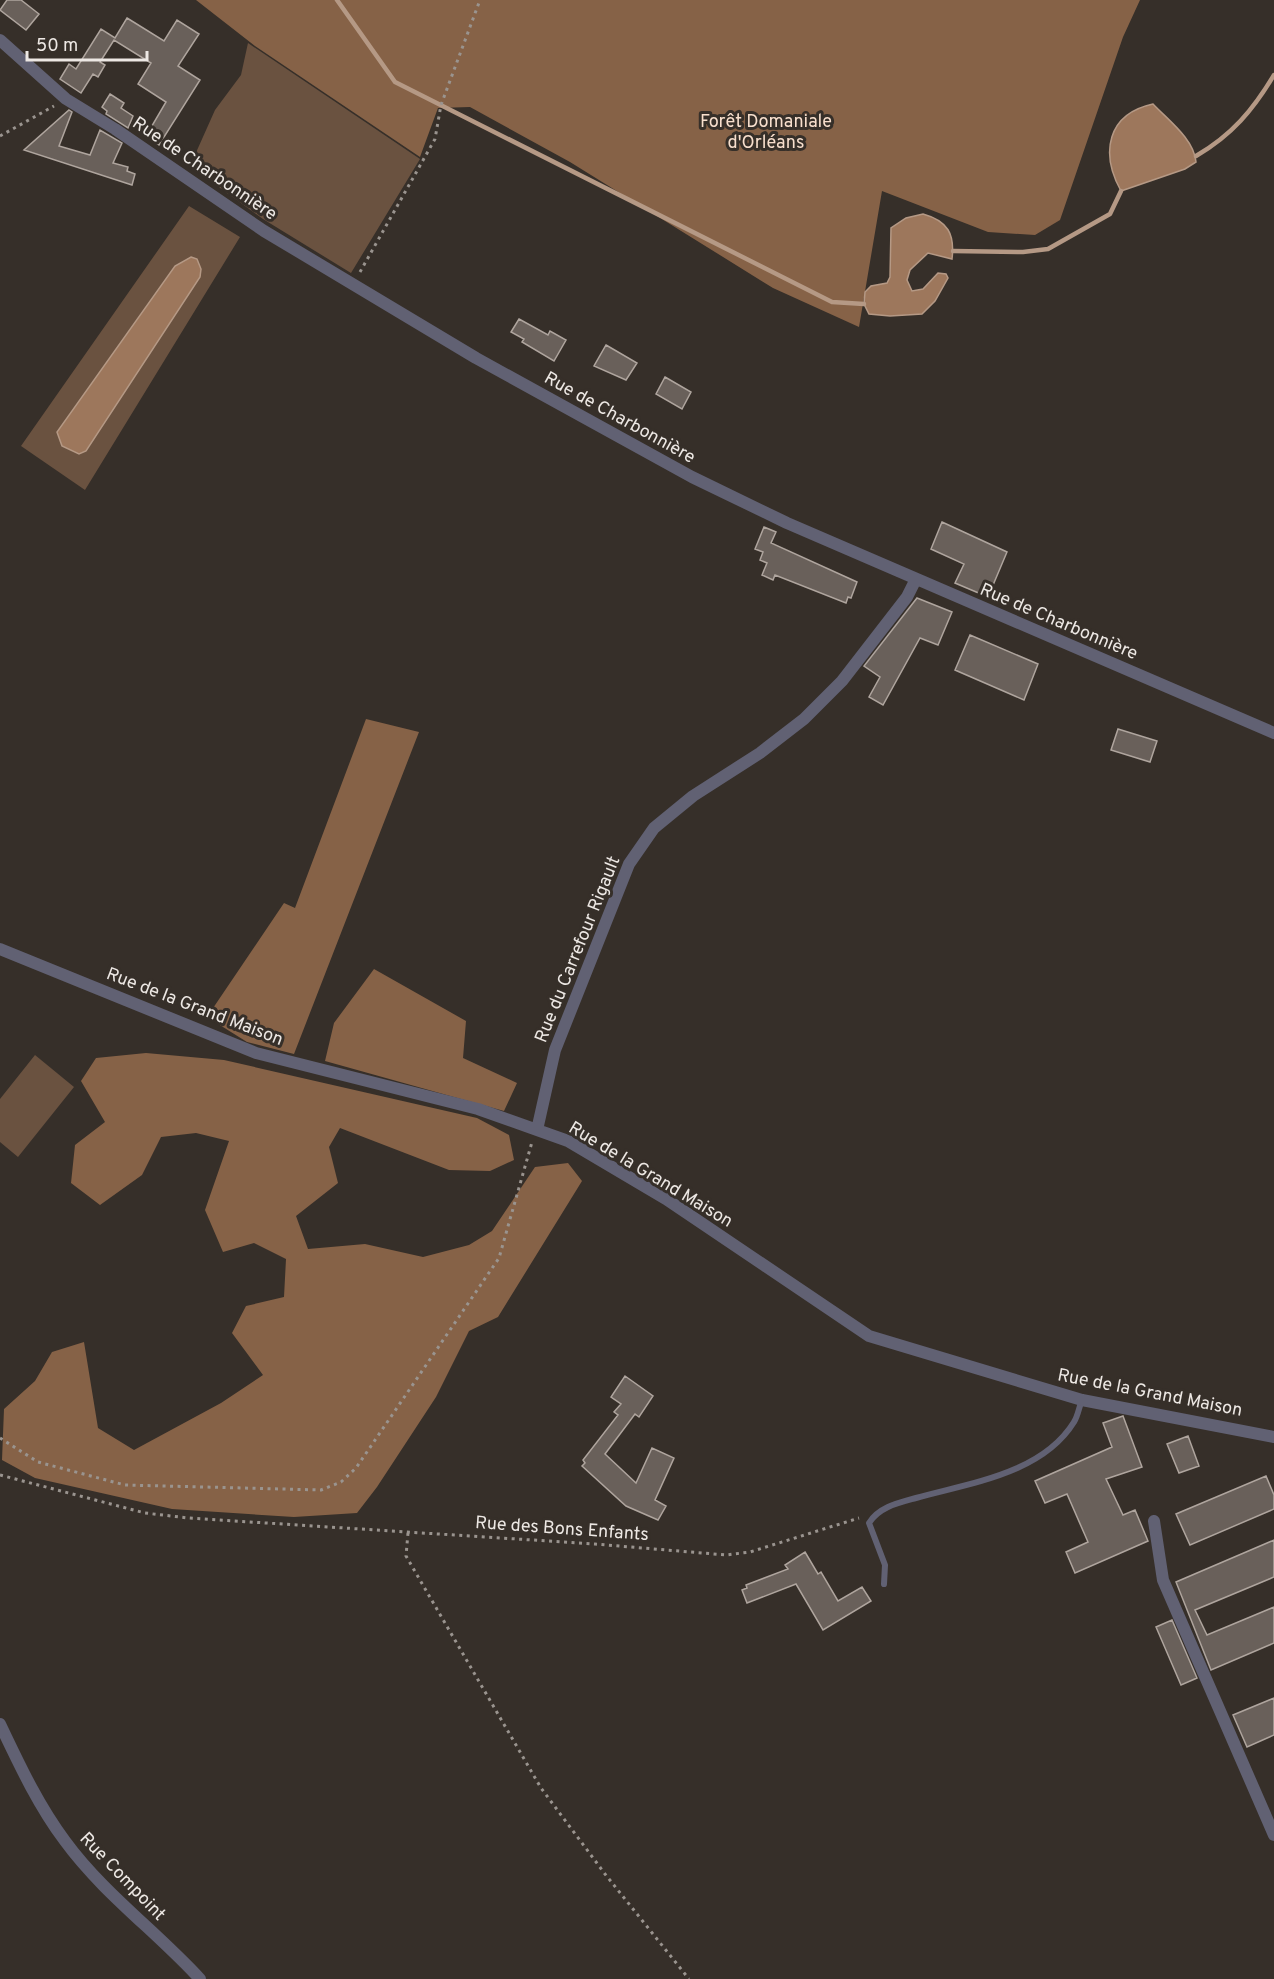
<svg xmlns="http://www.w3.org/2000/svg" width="1274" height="1979" font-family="Overpass,sans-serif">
<rect width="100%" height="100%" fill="#362f29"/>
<!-- green -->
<path fill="#6a5240" d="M248,43l172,116 -69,114 -88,-54 -73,-53 25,-56 26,-35z
M189,206l51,31 -155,253 -64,-44z
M35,1055l39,32 -56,70 -18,-15v-43z"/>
<!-- forest -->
<path fill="#866247" d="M196,0h944l-17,37 -63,183 -25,15 -47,-3 -106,-41 -23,136 -86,-39 -203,-126 -100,-55 -32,1 -18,49 -165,-111z
M366,719l53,13 -125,322 -47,-12 -40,-25 77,-114 11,5z
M374,969l92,52 -3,37 54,25 -13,28 -179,-50 9,-38z
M146,1053l78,7 253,58 32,17 5,25 -24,11 -41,-1 -109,-42 -11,19 9,36 -42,33 12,33 57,-5 58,13 46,-12 23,-14 43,-64 33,-4 14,18 -84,136 -29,14 -33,66 -59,90 -20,26 -63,4 -122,-8 -137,-31 -33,-18 2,-51 31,-28 17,-29 32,-10 14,86 36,22 87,-47 42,-28 -31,-42 14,-27 38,-9 2,-38 -32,-16 -31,9 -18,-42 24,-69 -33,-8 -35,4 -19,38 -42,30 -29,-22 4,-38 30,-23 -24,-41 15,-23z"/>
<!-- water -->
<path fill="#9d775c" stroke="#b59985" stroke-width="1.5" d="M1153,104c15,16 41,35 43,58l-11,7 -64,22c-21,-38 -14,-77 32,-87z
M923,214c25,7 32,20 29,45l-24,-6 -18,17 -3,10 5,11 11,-2 15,-16 8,1 2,4 -13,23 -13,13 -32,2 -21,-2 -5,-10 1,-12 6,-6 16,-3 3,-6 1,-49 15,-10z
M191,257l6,2 4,10 -1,8 -114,174 -7,3 -17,-8 -5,-14 118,-166z"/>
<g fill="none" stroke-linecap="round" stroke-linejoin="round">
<!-- stream -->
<path stroke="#b59985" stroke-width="4.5" d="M337,0l58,82 437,220 32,2
M1196,156c36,-21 57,-46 78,-81
M953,251l70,1 25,-3 62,-35 11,-23"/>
</g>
<!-- building -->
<path fill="#69605a" stroke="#afa59e" stroke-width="1.5" d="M7,0h14l18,14 -13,16 -26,-20z
M127,18l37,23 13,-21 22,14 -21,32 22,14 -41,65 -13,-9 20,-34 -28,-18 13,-21 -37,-23 -14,22 5,3 -7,12 -5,-3 -12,19 -21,-14 9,-15 7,5 25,-40 14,9z
M110,94l14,9 -3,5 12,8 -5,12 -22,-14 1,-3 -5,-4z
M69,110l3,2 -13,34 31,9 10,-25 22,13 -9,20 15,4 -1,4 8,3 -3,11 -108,-35z
M519,319l29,16 2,-4 16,9 -12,21 -32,-19 2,-3 -13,-7z
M606,345l31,18 -11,17 -32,-14z
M665,377l26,15 -9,17 -26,-15z
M942,522l65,30 -19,45 -33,-14 9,-19 -33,-15z
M764,527l12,5 -5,11 86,39 -6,16 -3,-1 -2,6 -71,-28 -2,5 -11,-5 5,-12 -7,-3 3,-8 -8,-3z
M917,598l35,14 -14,33 -18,-7 -37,67 -14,-8 11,-20 -16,-11z
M970,635l68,29 -14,36 -69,-30z
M1118,729l39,12 -7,21 -39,-12z
M625,1376l28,20 -14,21 -4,-3 -30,40 31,29 16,-35 22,10 -19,42 11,6 -8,14 -32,-14 -44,-40 3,-3 -2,-3 35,-45 -4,-3 7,-8 -10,-7z
M1123,1416l19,51 -36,12 17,36 12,-5 13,31 -73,32 -9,-21 22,-10 -21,-48 -22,9 -10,-22 77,-34 -9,-24z
M1188,1436l11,30 -20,7 -12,-29z
M1266,1476l8,19v14l-84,36 -14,-31z
M1274,1540v37l-79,33 12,25 67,-28v36l-63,27 -35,-88z
M805,1552l13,22 3,-2 17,29 24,-14 9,14 -48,29 -27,-46 -49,19 -5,-13 5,-2 -1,-3 42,-16 -3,-4z
M1172,1620l25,58 -16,7 -25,-58z
M1274,1698v37l-27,12 -14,-32z"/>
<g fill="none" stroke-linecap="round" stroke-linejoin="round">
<!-- path -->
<path stroke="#9a948f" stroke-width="3" stroke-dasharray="3 4.5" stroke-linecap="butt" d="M0,136l54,-30
M360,272l75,-133 6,-34 39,-105
M0,1438l38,24 87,23 196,5 20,-8 15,-14 143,-210 33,-116
M0,1475l145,38 43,5 407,26 131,11 24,-3 109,-34
M408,1533l-2,23 135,232 64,86 84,105"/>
<!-- lane -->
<path stroke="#616173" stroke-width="6" d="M884,1584l1,-19 -16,-42c10,-16 29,-20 47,-25 53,-15 126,-24 158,-76 4,-6 5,-15 8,-22"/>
<!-- street -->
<path stroke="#616173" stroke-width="12" d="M0,40l66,59 49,30 149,102 212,127 216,119 95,46 487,210
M0,949l256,104 222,56 90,32 98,58 203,137 213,64 192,37
M537,1130l18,-80 74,-186 25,-36 39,-32 67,-43 44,-34 38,-38 65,-84 9,-18
M1154,1521l9,59 111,255
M0,1724c19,40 38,81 65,117 38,52 92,91 135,138"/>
</g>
<g text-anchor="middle" stroke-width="6" stroke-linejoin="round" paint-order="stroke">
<!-- park labels -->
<g font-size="18" fill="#f8dfcd" stroke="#362f29">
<text x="766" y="127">Forêt Domaniale<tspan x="766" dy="21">d'Orléans</tspan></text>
</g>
<!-- street labels -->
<g font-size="18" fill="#ede8e4" stroke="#362f29">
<text transform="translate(205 168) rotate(34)" y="6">Rue de Charbonnière</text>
<text transform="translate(620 417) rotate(29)" y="6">Rue de Charbonnière</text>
<text transform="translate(1059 621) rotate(23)" y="6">Rue de Charbonnière</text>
<text transform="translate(577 949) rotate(-68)" y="6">Rue du Carrefour Rigault</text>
<text transform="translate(195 1006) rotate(21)" y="6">Rue de la Grand Maison</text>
<text transform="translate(651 1174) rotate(31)" y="6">Rue de la Grand Maison</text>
<text transform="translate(1150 1392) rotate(11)" y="6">Rue de la Grand Maison</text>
<text transform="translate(562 1528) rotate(4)" y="6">Rue des Bons Enfants</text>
<text transform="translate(123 1876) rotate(46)" y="6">Rue Compoint</text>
</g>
</g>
<!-- scale -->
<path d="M27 51v9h120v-9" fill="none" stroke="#ede8e4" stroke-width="3"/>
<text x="36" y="51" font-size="18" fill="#ede8e4" stroke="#362f29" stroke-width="4.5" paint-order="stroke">50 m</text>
</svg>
